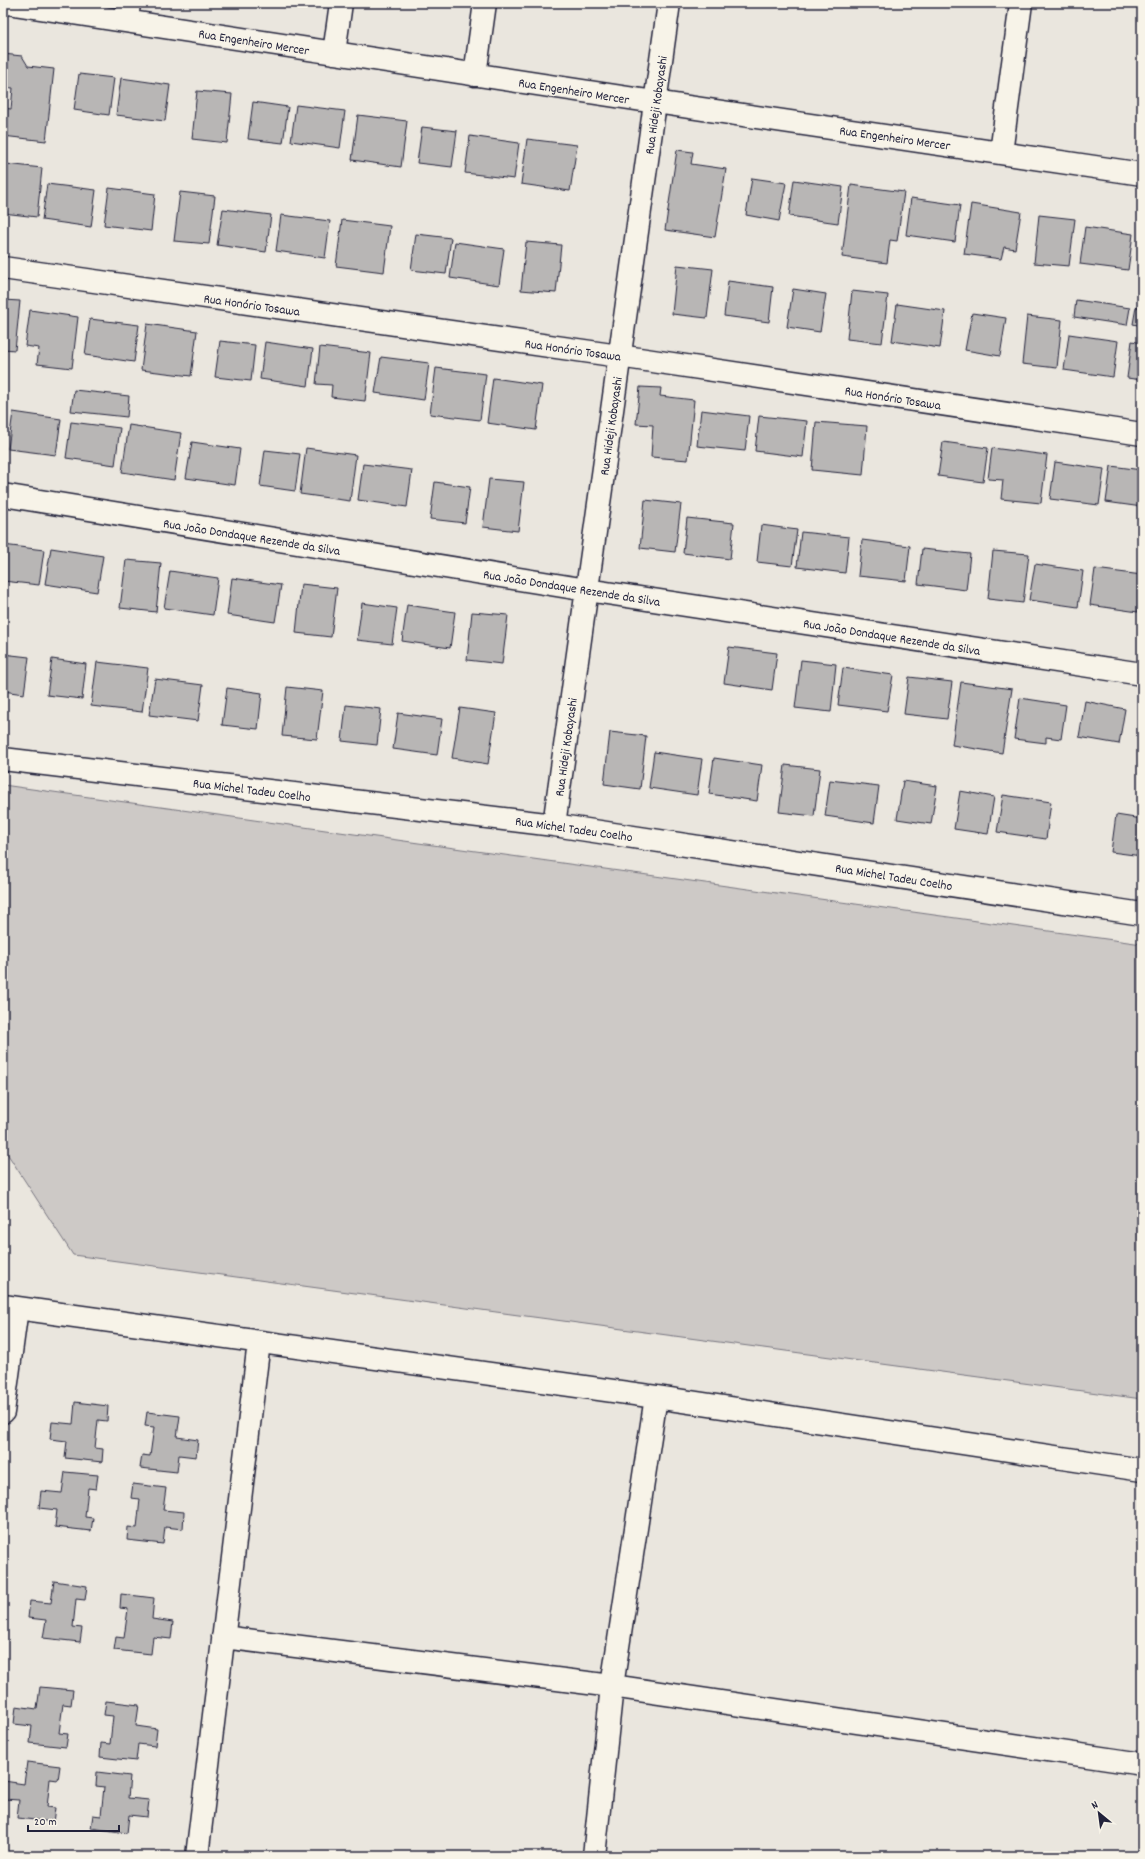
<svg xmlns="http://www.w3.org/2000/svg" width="1145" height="1859" font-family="Dekko,sans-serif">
<rect width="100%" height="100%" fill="#eae6de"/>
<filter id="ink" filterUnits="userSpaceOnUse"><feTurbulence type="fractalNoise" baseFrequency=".025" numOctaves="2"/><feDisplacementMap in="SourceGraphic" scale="8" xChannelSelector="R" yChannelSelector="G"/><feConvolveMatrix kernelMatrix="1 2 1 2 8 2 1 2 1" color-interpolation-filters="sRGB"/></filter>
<g filter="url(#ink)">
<!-- green -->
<path fill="#cdc9c6" stroke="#787680" d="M3,785l1139,159v455l-1069,-144 -70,-108z"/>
<!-- building -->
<path fill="#b8b6b5" stroke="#22223b" d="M3,54l19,2 6,10 26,3 -8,72 -43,-5v-28l8,1 2,-21 -10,-1z
M79,74l35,4 -5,37 -35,-5z
M121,78l49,7 -5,36 -49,-6z
M197,91l35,3 -5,49 -35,-4z
M253,102l35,5 -5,36 -35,-4z
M296,105l49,6 -5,37 -49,-7z
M358,115l49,6 -6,46 -49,-7z
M422,127l35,4 -5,36 -35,-4z
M470,136l49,7 -5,36 -49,-6z
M527,139l50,6 -7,46 -49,-7z
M677,150l16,2 -2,12 35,5 -11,68 -50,-7z
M6,164l36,4 -5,49 -34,-4z
M752,178l34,5 -7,38 -33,-6z
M794,180l49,7 -5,36 -49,-7z
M47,184l49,6 -5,37 -49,-7z
M851,185l53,7 -7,49 -7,-1 -3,23 -45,-6z
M109,188l46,6 -4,37 -47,-6z
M180,192l35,4 -6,48 -35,-3z
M911,198l49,7 -5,37 -49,-7z
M971,204l50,8 -6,37 -11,-2 -3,12 -37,-5z
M223,209l48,6 -5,37 -49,-7z
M281,215l49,6 -5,37 -49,-7z
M1039,215l36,4 -6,47 -35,-3z
M342,220l48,6 -6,46 -48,-6z
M1085,227l48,7 -5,36 -48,-6z
M416,234l35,4 -5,36 -35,-4z
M455,242l49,7 -5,36 -49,-7z
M526,242l35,3 -5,48 -35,-3z
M677,265l36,4 -6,49 -35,-4z
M728,281l45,6 -4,35 -45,-6z
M793,289l33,5 -6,38 -33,-5z
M852,291l36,4 -6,48 -35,-4z
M3,300l17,1 -5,49 -12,-1z
M1076,300l54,8 -3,17 -53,-8z
M897,304l48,7 -5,37 -48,-7z
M1136,307l6,1v18l-9,-2z
M30,310l48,7 -6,51 -35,-4 2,-16 -14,-2z
M972,313l34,5 -6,38 -35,-6z
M1027,316l35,4 -5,48 -35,-4z
M90,319l49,6 -5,37 -49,-7z
M147,324l50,7 -6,45 -50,-6z
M1069,334l49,7 -5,36 -49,-7z
M220,341l35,4 -4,36 -36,-4z
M1132,341l10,2v37l-15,-2z
M265,342l48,7 -5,37 -48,-7z
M320,347l51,6 -6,48 -34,-4 1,-12 -16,-1z
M381,357l48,6 -5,37 -49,-7z
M436,368l50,6 -6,46 -50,-6z
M493,378l49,7 -6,45 -49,-7z
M640,387l21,1 -1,8 34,4 -6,60 -37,-3 2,-32 -17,-1z
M74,390l55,6 -2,21 -56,-6z
M701,410l48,6 -4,35 -48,-5z
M13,412l48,7 -5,36 -48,-6z
M759,416l48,5 -4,36 -48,-6z
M71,422l49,6 -5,37 -49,-7z
M816,422l51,4 -4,49 -51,-5z
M129,425l52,8 -7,47 -52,-8z
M192,442l48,7 -5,36 -49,-7z
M943,442l45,6 -5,34 -45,-6z
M306,448l50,7 -6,46 -50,-7z
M992,448l55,7 -6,48 -40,-4 2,-19 -15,-1z
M265,450l35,4 -5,37 -35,-5z
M1055,462l49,7 -5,36 -49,-6z
M363,464l49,6 -5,37 -49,-7z
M1111,466l31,4v37l-36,-5z
M489,479l35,3 -6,49 -35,-4z
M435,482l35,5 -5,36 -35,-4z
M645,500l36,4 -6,48 -35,-4z
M687,518l47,5 -4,36 -47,-6z
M761,525l36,5 -5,36 -35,-4z
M801,532l48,5 -4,36 -48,-6z
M862,540l48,6 -4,35 -48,-5z
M3,545l41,5 -5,35 -36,-4z
M51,548l52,8 -6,36 -52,-8z
M922,549l48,5 -4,36 -48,-6z
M993,551l36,3 -6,49 -35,-4z
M126,560l35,3 -5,49 -36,-4z
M1035,564l48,7 -5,36 -49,-7z
M1095,569l47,6 -4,37 -48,-7z
M170,571l48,7 -5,37 -49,-7z
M232,578l49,7 -6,37 -48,-7z
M301,584l36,4 -6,49 -35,-4z
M362,603l35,5 -5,36 -35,-4z
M407,605l48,7 -5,36 -48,-7z
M472,612l36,3 -6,49 -35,-4z
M729,647l48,6 -5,37 -48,-7z
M3,654l26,3 -5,37 -21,-3z
M52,659l34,5 -4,35 -35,-4z
M801,660l35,4 -5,48 -36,-4z
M97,662l51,6 -6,44 -51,-6z
M843,668l50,7 -6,36 -49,-6z
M909,677l43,5 -5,37 -43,-5z
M155,679l48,6 -5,36 -49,-6z
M961,682l51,7 -10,64 -50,-8z
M287,687l36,4 -6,48 -35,-3z
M227,688l35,5 -4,36 -36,-4z
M1020,698l46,7 -5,34 -15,-2v6l-32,-4z
M1085,701l40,8 -6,35 -40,-7z
M346,705l35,4 -4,36 -35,-4z
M460,708l36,5 -8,51 -36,-6z
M398,713l44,6 -5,36 -44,-6z
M610,732l36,4 -6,53 -36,-5z
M654,752l48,7 -5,36 -48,-7z
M714,758l48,7 -5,36 -48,-7z
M785,765l35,4 -6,47 -35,-4z
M830,780l49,6 -5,37 -49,-7z
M903,781l34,5 -6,38 -34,-5z
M960,791l34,6 -6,37 -34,-5z
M1003,795l48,7 -5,37 -49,-7z
M1116,815l26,4v37l-31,-4z
M75,1402l33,4 -1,15 -9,-1 -3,28 8,1 -1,13 -37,-4 2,-17 -17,-2 2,-17 21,2z
M147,1412l33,4 -3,21 21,3 -2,17 -17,-2 -2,17 -37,-4 2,-13 8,1 4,-29 -9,-1z
M65,1472l33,3 -2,14 -8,-1 -3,29 8,1 -2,13 -36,-4 2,-17 -18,-2 2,-17 21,2z
M133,1484l33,4 -3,22 21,2 -1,17 -18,-2 -2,17 -36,-4 1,-13 9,1 3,-29 -9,-1z
M54,1581l33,5 -2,14 -9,-1 -3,28 9,1 -2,14 -37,-4 3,-18 -18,-2 2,-17 21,2z
M121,1594l33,4 -2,21 21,3 -2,17 -18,-2 -2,17 -37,-4 2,-13 8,1 4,-29 -8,-1z
M40,1687l33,3 -2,15 -8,-1 -4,29 9,1 -2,13 -36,-4 2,-17 -18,-2 2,-18 21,3z
M106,1701l33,4 -3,21 21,3 -2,17 -17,-2 -2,17 -36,-4 1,-14 9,1 3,-28 -9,-1z
M27,1762l33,4 -2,14 -8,-1 -3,28 8,1 -2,14 -36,-4 2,-18 -16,-1 1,-18 20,3z
M97,1772l33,4 -2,22 21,2 -2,17 -18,-2 -2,18 -36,-5 2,-13 8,1 3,-29 -8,-1z"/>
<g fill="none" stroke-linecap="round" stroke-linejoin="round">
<!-- street casing -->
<g stroke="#22223b" stroke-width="25">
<path id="street" d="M7,3l648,99 487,72
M127,21l2,-18
M334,53l7,-50
M475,75l10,-72
M1001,153l20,-150
M3,268l616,88 523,78
M3,495l584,95 555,84
M3,759l551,66 588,89
M554,825l115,-822
M3,1306l653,91 486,73
M3,1412l14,-104
M223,1637l389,49 530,78
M197,1856l62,-514
M594,1856l18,-170 44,-289"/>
</g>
<!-- street -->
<use href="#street" stroke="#f7f3e8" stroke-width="22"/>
</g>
</g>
<g text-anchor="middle" stroke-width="3" stroke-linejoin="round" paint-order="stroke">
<!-- street labels -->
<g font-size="13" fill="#22223b" stroke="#f7f3e8">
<text transform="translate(254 41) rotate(9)" y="5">Rua Engenheiro Mercer</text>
<text transform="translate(574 90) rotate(9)" y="5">Rua Engenheiro Mercer</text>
<text transform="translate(655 105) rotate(-82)" y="5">Rua Hideji Kobayashi</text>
<text transform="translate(895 137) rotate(8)" y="5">Rua Engenheiro Mercer</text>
<text transform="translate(252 304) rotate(8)" y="5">Rua Honório Tosawa</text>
<text transform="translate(573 349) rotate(8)" y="5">Rua Honório Tosawa</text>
<text transform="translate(893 397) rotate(9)" y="5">Rua Honório Tosawa</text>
<text transform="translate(610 426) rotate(-82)" y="5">Rua Hideji Kobayashi</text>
<text transform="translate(252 536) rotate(9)" y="5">Rua João Dondaque Rezende da Silva</text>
<text transform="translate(572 587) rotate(9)" y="5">Rua João Dondaque Rezende da Silva</text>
<text transform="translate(892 636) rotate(9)" y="5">Rua João Dondaque Rezende da Silva</text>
<text transform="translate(565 747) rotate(-82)" y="5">Rua Hideji Kobayashi</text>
<text transform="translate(252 789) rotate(7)" y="5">Rua Michel Tadeu Coelho</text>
<text transform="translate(574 828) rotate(8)" y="5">Rua Michel Tadeu Coelho</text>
<text transform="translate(894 876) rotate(9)" y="5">Rua Michel Tadeu Coelho</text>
</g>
</g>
<!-- margin -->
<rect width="1145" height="1859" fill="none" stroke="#f7f3e8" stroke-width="16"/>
<rect x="8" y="8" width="1129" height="1843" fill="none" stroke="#22223b" stroke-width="1.5" filter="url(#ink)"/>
<!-- north arrow -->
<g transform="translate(1099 1813) rotate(331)" stroke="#f7f3e8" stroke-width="3" paint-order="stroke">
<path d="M0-3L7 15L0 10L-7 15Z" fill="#22223b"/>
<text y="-6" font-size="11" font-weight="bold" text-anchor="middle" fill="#22223b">N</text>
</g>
<!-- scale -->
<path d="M28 1825v6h91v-6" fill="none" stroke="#22223b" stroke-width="2"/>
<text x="34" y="1825" font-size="12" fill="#22223b" stroke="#f7f3e8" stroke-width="3" paint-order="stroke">20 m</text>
</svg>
